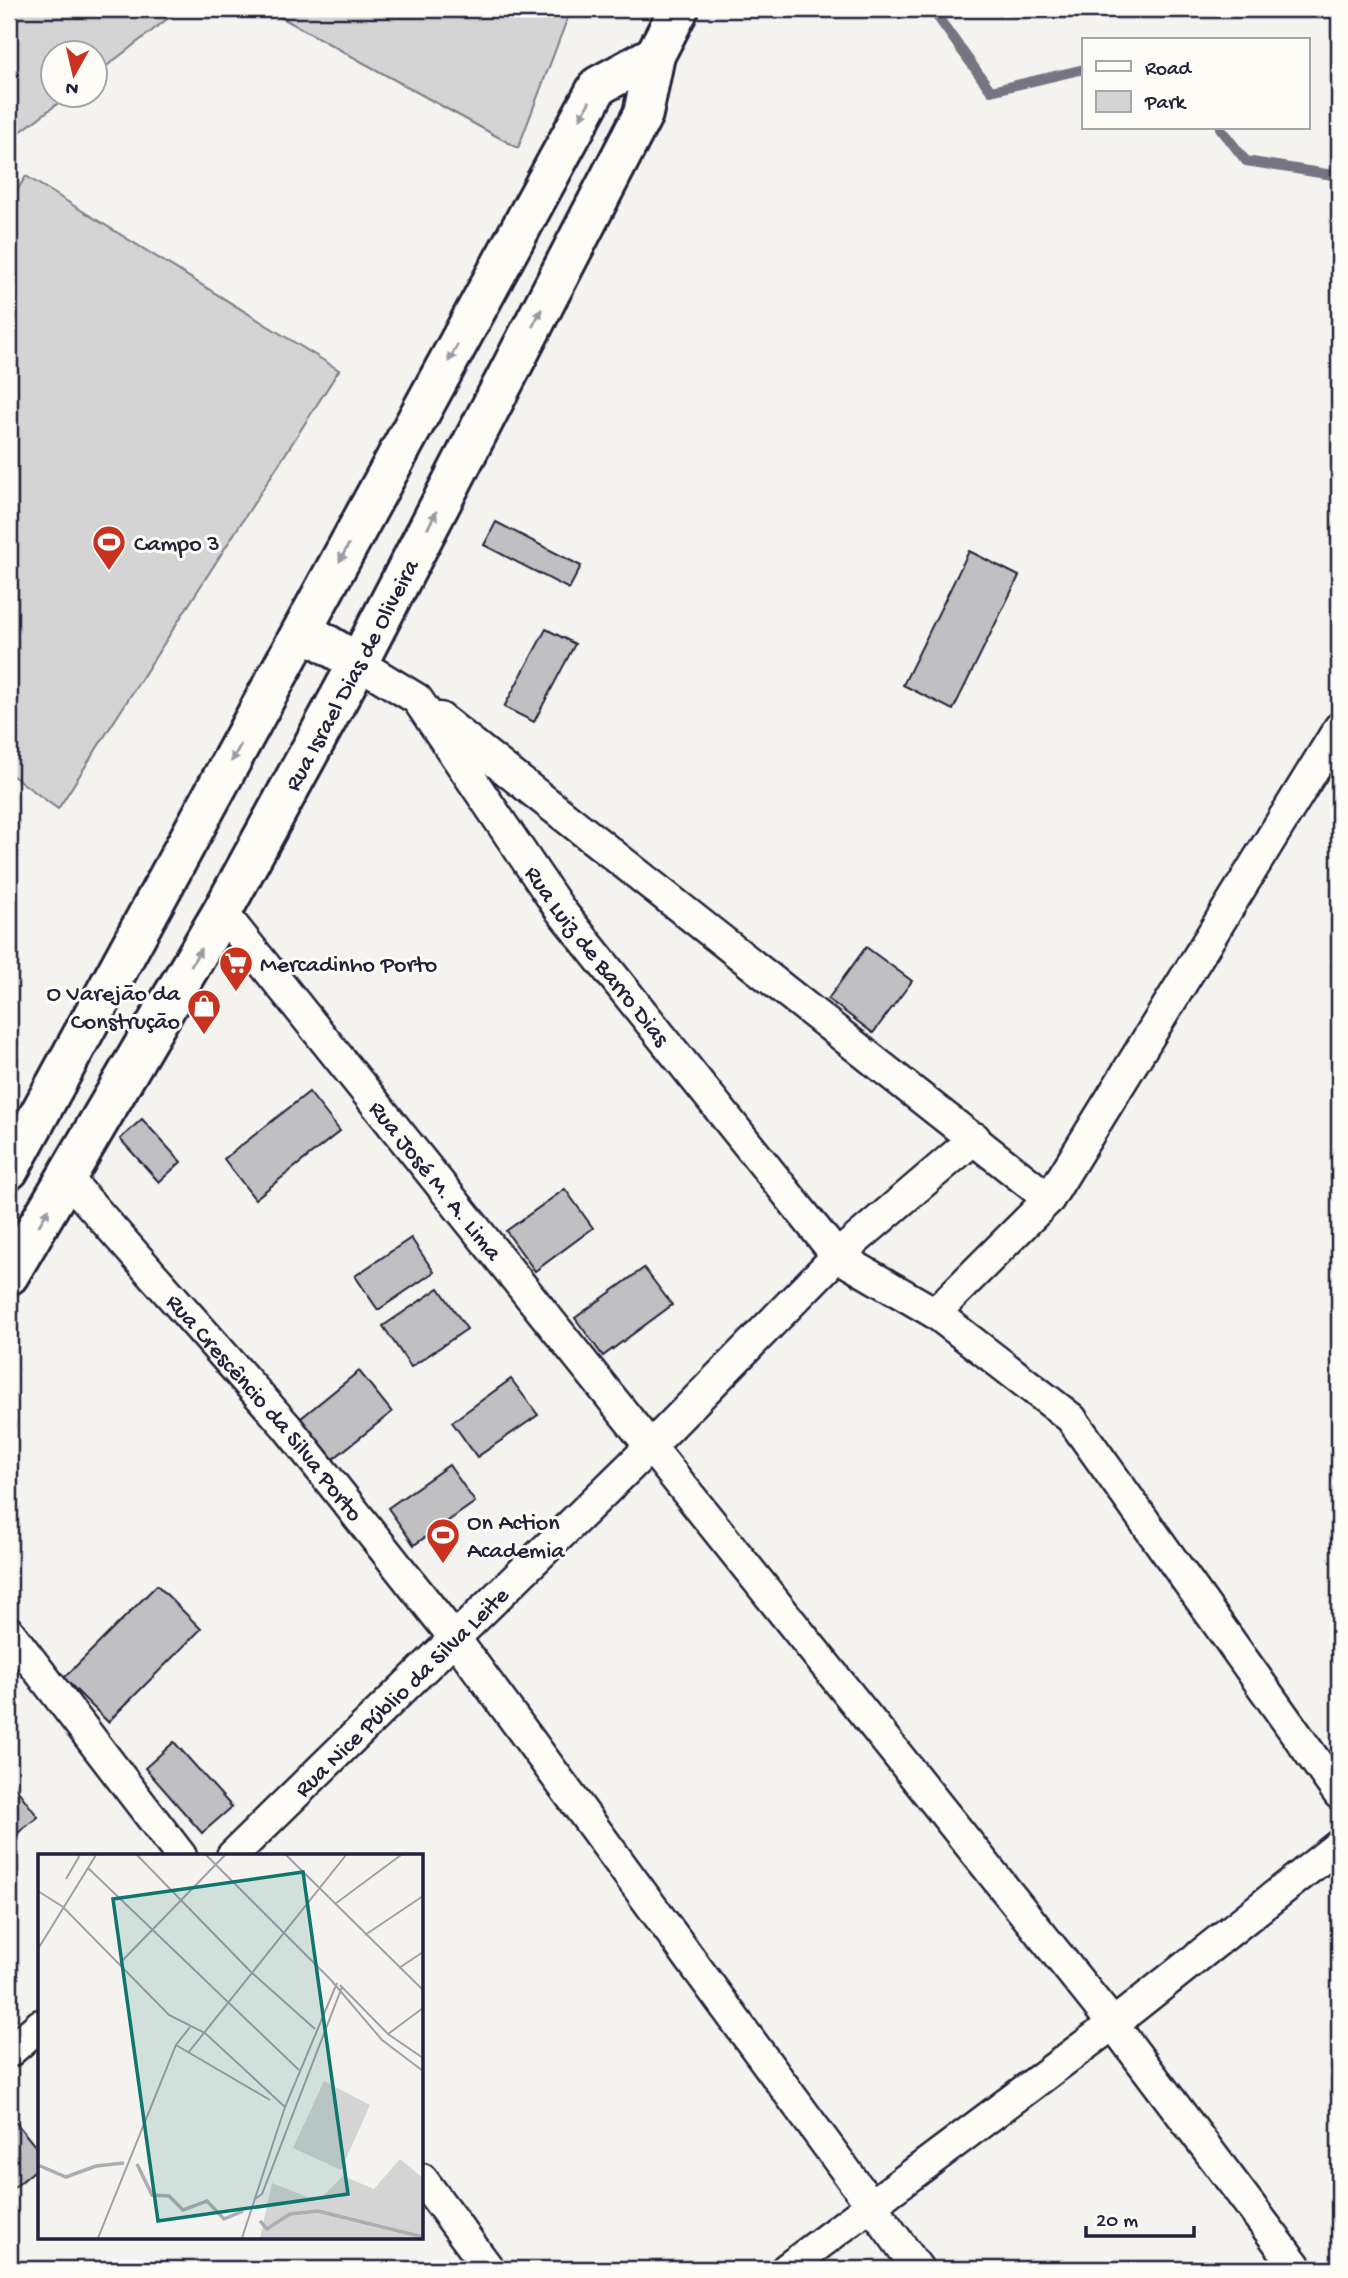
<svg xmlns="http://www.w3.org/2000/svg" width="1348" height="2278" font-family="'Gochi Hand',sans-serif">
<rect width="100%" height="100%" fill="#f4f3ef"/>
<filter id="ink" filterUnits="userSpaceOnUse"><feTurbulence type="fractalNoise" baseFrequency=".0143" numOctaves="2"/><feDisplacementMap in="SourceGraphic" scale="14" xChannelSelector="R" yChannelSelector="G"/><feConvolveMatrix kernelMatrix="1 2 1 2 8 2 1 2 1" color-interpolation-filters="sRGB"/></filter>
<g filter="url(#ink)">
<!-- green -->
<path fill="#d5d4d5" stroke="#7c7b88" stroke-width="2" d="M9,9h171l-85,66 -1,-23h-42v42l17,1 -49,37 -11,-7z
M266,9h305l-53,139z
M26,176l313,194 -281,439 -49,-36v-570z"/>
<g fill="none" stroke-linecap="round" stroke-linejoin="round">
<!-- stream -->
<path stroke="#757582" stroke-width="10" d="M932,9l59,82 93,-22
M1220,128l26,33 93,15"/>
</g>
<!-- building -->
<path fill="#c0bfc2" stroke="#22223b" stroke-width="2" d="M496,522l85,44 -12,23 -85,-44z
M969,551l50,25 -66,134 -50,-25z
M546,629l29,15 -41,78 -30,-15z
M866,947l46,34 -39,52 -45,-34z
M309,1092l31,39 -85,68 -31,-40z
M142,1119l39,43 -22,20 -39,-43z
M565,1189l28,39 -58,43 -29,-40z
M411,1238l23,34 -56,38 -23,-34z
M644,1268l28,37 -69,51 -28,-38z
M439,1288l28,41 -56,38 -28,-41z
M359,1371l33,41 -59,47 -33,-40z
M511,1379l27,36 -61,42 -25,-35z
M449,1465l26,37 -61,43 -26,-37z
M157,1585l44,44 -93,93 -44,-44z
M174,1742l58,65 -30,26 -57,-65z
M9,1779l29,38 -29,23z
M9,2114l31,38v14l-31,26z"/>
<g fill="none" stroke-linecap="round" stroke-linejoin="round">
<!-- street casing -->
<g stroke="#22223b" stroke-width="35">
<g id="street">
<path id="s1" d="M358,663l59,36 144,212 276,345 98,57 136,105 268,376"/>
<path d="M440,718l609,481"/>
<path id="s2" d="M222,912l891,1112 185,245"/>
<path id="s3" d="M67,1178l220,249 169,213 462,629"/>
<path d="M935,1313l114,-114 290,-471"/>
<path d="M9,1632l172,224"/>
<path id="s4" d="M232,1856l418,-409 187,-191 138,-118"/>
<path d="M9,2052l31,-27"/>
<path d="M422,2179l67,90"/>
<path d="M786,2269l327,-245 226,-179"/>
</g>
</g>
<!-- secondary casing -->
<g stroke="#22223b" stroke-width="44">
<g id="secondary">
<path d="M303,630l55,33"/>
<path d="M9,1170l589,-1084 57,-31"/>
<path id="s5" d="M9,1275l213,-363 136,-249 285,-549 12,-59 24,-46"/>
</g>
</g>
<!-- street -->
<use href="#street" stroke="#fdfcf7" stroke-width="30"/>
<!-- secondary -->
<use href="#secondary" stroke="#fdfcf7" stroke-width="38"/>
</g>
<!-- one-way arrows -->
<defs><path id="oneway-solid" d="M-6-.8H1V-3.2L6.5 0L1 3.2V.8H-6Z" transform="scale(1.75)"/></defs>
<g fill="#9a9aa2">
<use href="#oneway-solid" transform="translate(585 110) rotate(118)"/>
<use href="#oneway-solid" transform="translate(537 318) rotate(-63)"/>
<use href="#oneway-solid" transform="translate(453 353) rotate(118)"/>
<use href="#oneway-solid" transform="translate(432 520) rotate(-63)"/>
<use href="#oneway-solid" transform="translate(344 553) rotate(118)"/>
<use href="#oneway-solid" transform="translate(236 753) rotate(119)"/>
<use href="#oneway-solid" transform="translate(196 957) rotate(-60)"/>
<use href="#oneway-solid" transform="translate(44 1217) rotate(-59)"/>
</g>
</g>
<!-- icons -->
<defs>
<g id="stadium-pin" transform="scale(1.75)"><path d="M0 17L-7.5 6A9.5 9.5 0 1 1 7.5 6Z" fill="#c8321e" stroke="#fdfcf7"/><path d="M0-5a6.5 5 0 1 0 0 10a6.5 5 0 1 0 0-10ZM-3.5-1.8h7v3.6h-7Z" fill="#fff"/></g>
<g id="supermarket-pin" transform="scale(1.75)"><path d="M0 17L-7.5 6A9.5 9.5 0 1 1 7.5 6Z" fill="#c8321e" stroke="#fdfcf7"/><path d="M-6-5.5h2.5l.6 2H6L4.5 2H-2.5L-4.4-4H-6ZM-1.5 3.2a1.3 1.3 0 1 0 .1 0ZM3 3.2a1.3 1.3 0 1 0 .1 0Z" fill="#fff"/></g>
<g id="shop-pin" transform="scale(1.75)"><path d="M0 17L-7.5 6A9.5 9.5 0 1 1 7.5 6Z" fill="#c8321e" stroke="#fdfcf7"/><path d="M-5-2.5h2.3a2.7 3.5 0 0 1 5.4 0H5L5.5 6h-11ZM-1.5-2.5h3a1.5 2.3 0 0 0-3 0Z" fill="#fff"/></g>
</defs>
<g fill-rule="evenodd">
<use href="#stadium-pin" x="109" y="542"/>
<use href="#supermarket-pin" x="236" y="963"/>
<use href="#shop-pin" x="204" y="1006"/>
<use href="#stadium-pin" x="443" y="1535"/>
</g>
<g text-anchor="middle" stroke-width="6" stroke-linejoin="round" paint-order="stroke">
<!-- poi labels -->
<g font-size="24" fill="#22223b" stroke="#fdfcf7" text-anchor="start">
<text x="134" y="550">Campo 3</text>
<text x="260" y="971">Mercadinho Porto</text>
<text x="180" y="1000" text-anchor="end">O Varejão da<tspan x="180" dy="28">Construção</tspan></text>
<text x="467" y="1529">On Action<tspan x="467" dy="28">Academia</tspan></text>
</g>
<!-- street labels -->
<g font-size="24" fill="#22223b" stroke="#fdfcf7">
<text dy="8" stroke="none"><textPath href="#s5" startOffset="691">Rua Israel Dias de Oliveira</textPath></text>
<text dy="8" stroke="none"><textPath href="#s1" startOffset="383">Rua Luiz de Barro Dias</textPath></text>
<text dy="8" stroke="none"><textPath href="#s2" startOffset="343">Rua José M. A. Lima</textPath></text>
<text dy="8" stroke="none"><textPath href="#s3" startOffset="303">Rua Crescêncio da Silva Porto</textPath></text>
<text dy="8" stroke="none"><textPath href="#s4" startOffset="236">Rua Nice Públio da Silva Leite</textPath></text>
</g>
</g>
<!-- overview -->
<g transform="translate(38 1854)">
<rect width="385" height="385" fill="#f4f3ef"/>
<path d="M286,227l46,24 -29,65 -48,-22zM362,305l23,19v60h-163l12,-55 46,18 25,-25 31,13z" fill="#d5d4d5"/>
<path fill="none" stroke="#acacb2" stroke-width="3.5" d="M99,310l15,31 17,1 14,14 24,-9 17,18 19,-8M0,311l28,12 30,-11 28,-3M222,367l7,8 23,-15 28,-3 105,26"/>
<path fill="none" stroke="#a09fa7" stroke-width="2" d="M99,1l114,117 64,57M168,1l125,125M248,1l137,135M50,14l211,202M28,25l14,-24M0,37l25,16 106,108 36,18 80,74M297,50l66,-49M327,81l58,-39M0,95l58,-94M82,109l105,-108M361,114l24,-16M293,126l51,60 41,31M302,131l48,49 35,24M350,180l35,-26M138,191l94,55M150,199l158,-198M217,345l7,-5 80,-207M60,384l78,-193 14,-18M204,384l43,-131 52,-124"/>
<path fill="#0f766e" fill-opacity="0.15" stroke="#0f766e" stroke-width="3.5" d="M265,18l45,322 -190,27 -45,-322z"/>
<rect width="385" height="385" fill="none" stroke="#22223b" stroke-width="3.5"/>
</g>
<!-- margin -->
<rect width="1348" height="2278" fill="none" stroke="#fdfcf7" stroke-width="35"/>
<rect x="18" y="18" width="1313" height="2243" fill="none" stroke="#22223b" stroke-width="2.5" filter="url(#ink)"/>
<!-- legend -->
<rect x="1082" y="38" width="228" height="91" fill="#fdfcf7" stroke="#a5a5ac" stroke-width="2"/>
<rect x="1096" y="61" width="35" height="10" fill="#fdfcf7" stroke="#a5a5ac" stroke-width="2"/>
<text x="1145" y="74" font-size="21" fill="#22223b">Road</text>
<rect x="1096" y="91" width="35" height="21" fill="#d5d4d5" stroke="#a5a5ac" stroke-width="2"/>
<text x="1145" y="108" font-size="21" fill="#22223b">Park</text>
<!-- north arrow -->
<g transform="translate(74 74) rotate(188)"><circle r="33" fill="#fdfcf7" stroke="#a5a5ac" stroke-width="2"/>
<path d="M0-5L12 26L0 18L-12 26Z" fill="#c8321e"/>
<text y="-10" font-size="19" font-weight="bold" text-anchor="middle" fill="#22223b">N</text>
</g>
<!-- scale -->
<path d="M1086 2226v10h108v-10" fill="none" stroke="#22223b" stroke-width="3.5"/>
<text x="1096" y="2226" font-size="21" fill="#22223b" stroke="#fdfcf7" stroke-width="5" paint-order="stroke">20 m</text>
</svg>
